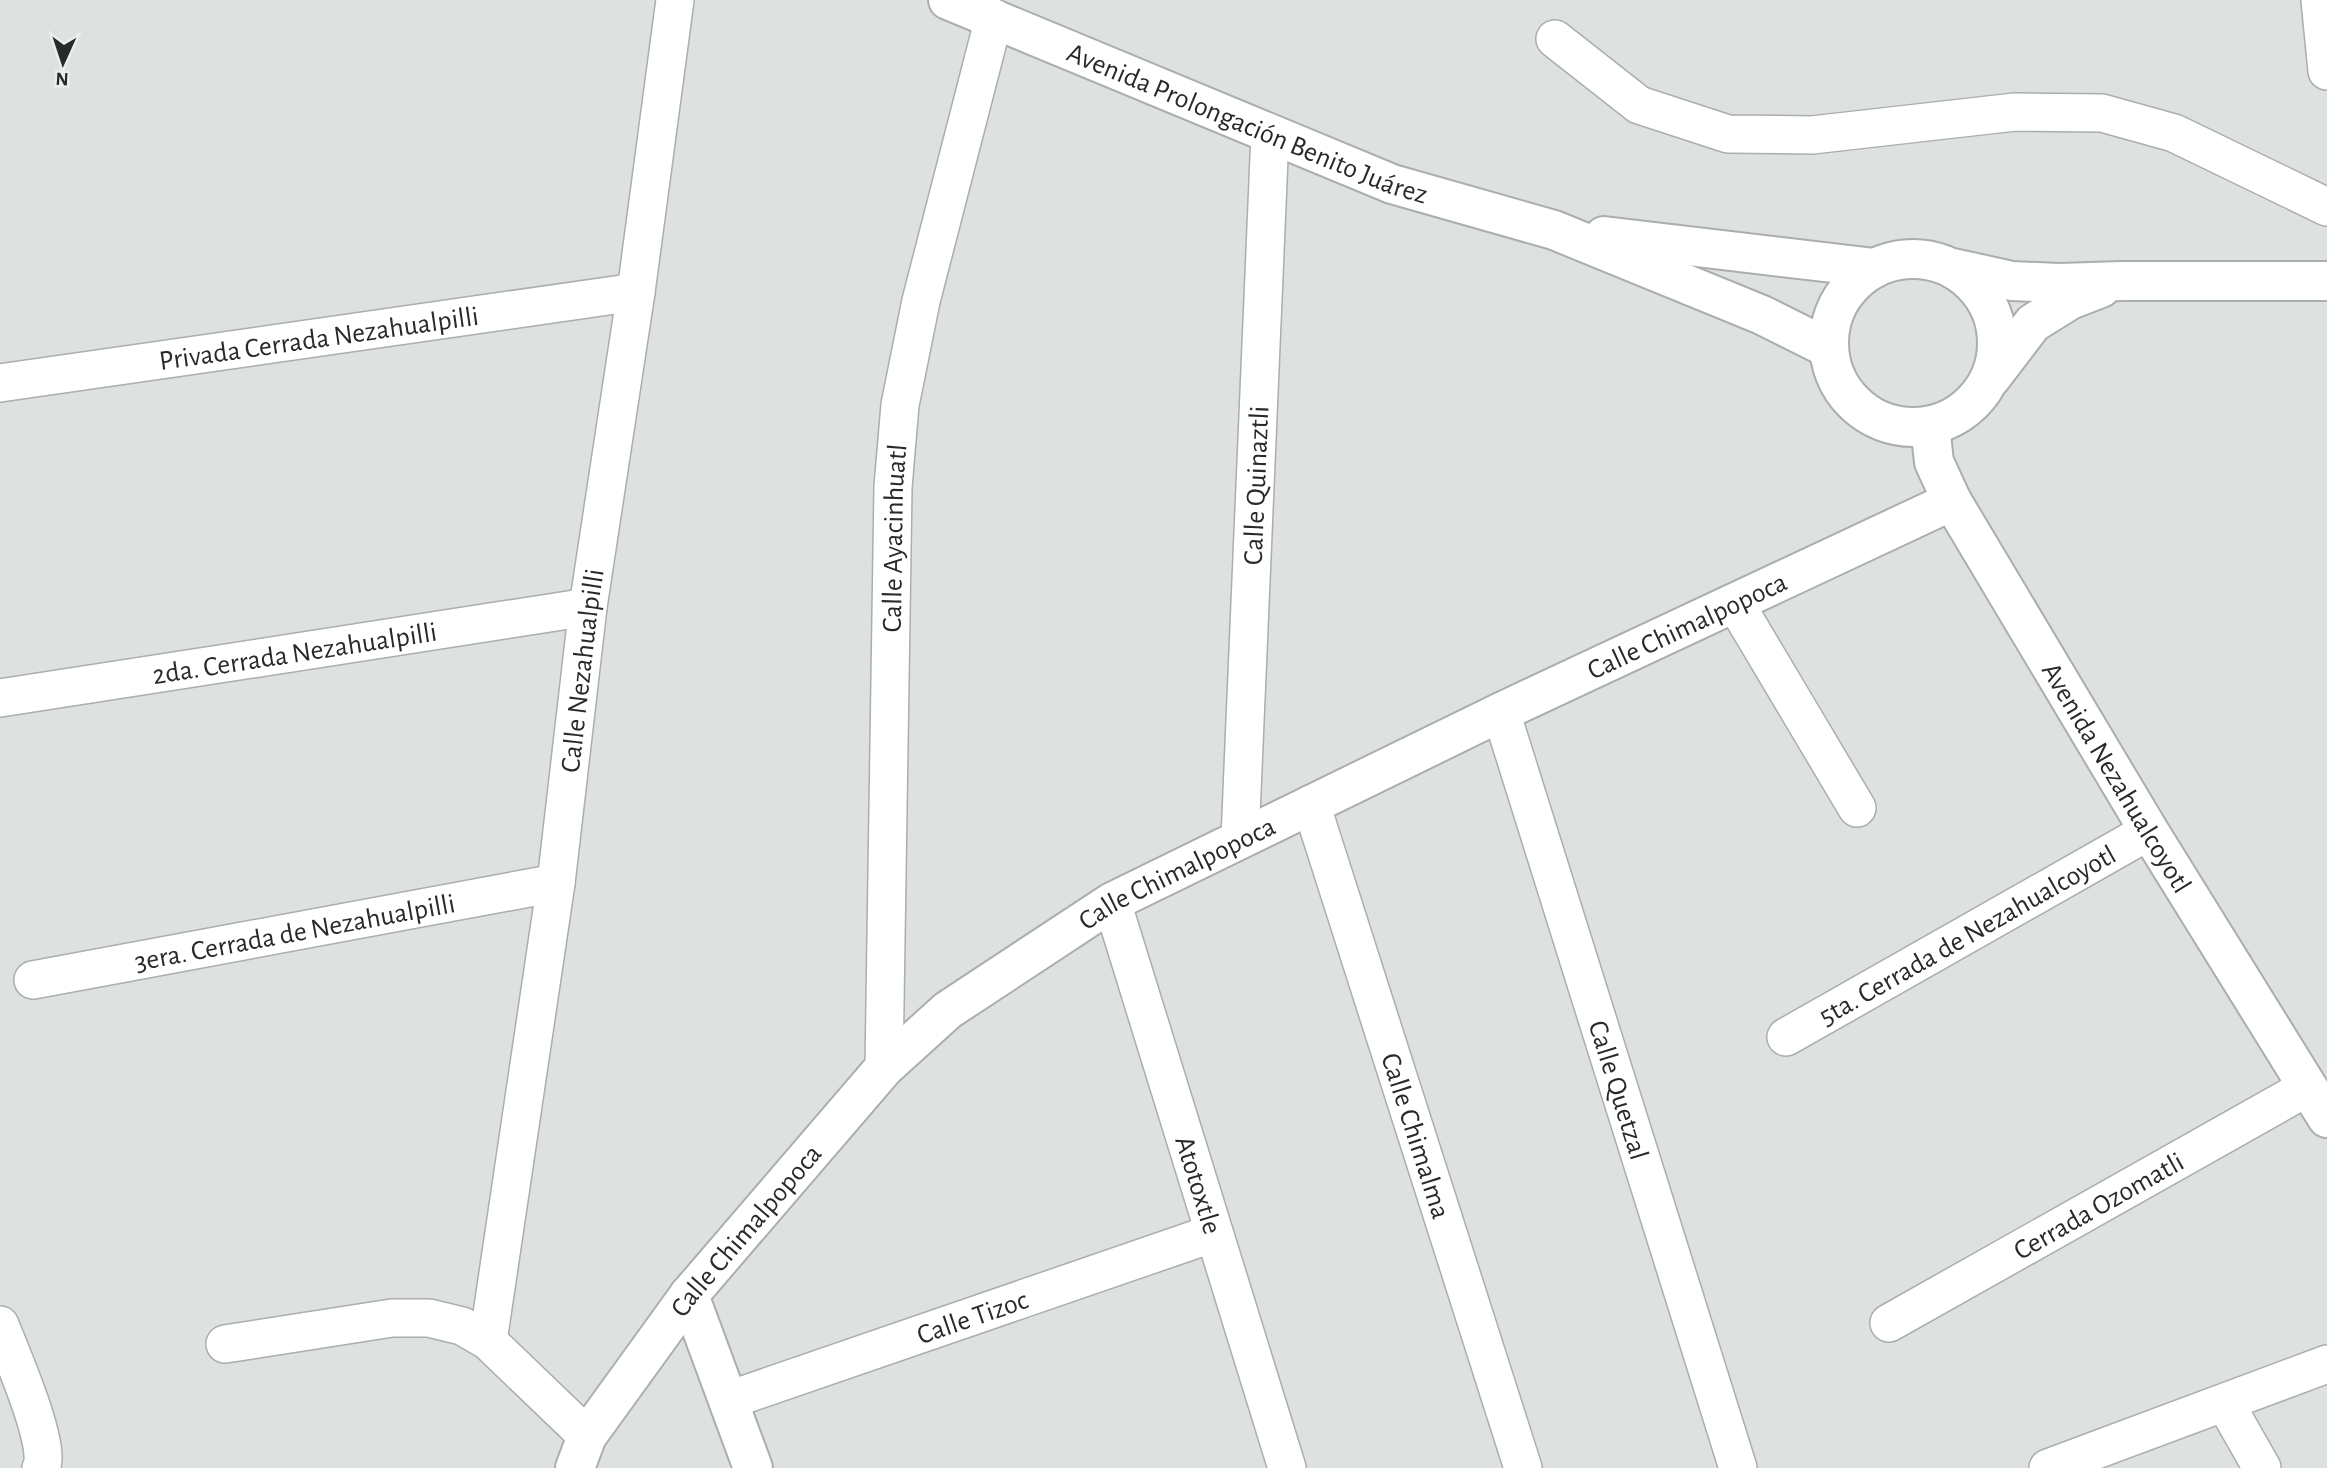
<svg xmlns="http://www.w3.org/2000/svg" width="2327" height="1468" font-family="'Alegreya Sans',sans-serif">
<rect width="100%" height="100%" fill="#dde1df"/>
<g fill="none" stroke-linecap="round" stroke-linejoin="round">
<!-- minor casing -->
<g stroke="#aaaeac" stroke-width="40">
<g id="minor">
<path d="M2320,0l7,71"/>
<path d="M1555,39l84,66 89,29 84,1 203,-23 87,1 72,20 153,74"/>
<path id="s1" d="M0,383l636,-91"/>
<path d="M1735,603l122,205"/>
<path id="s2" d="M0,698l588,-91"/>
<path id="s3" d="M1501,712l237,756"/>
<path id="s4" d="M1311,804l212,664"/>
<path id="s5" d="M1240,839l30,-705"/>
<path id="s6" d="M1112,902l175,566"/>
<path id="s7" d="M33,980l523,-97"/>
<path id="s8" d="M1786,1037l363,-206"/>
<path id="s9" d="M884,1068l9,-581 7,-82 21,-104 73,-283"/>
<path id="s10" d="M1889,1323l419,-236"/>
<path d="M0,1325c10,26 53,123 41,143"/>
<path id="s11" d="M488,1341l68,-458 32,-276 48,-315 39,-292"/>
<path d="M225,1344l167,-26h37l33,8 26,15 99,95"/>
<path id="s12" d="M729,1400l485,-167"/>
<path d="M2225,1403l37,65"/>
<path d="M2048,1468l279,-104"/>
</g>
</g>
<!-- tertiary casing -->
<g stroke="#aaaeac" stroke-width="42">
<g id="tertiary">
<path id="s13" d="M948,0l444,184 162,46 208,85 66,33"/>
<path d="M1604,236l271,32"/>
<circle cx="1913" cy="343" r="84"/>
<path d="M1953,268l59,13 47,2 64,-2h204"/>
<path d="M1991,378l42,-55 37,-23 31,-12"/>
<path id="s14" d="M1930,426l4,36 18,39 197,330 178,287"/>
<path d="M689,1295l64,173"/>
<path id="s15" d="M575,1468l12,-32 102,-141 195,-227 64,-58 164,-108 389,-190 451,-211"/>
</g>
</g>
<!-- minor -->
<use href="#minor" stroke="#fff" stroke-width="37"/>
<!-- tertiary -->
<use href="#tertiary" stroke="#fff" stroke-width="38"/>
</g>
<g text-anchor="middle" stroke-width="6" stroke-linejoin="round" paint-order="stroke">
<!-- street labels -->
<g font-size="28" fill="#282929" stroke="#eaeeec">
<text dy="10" stroke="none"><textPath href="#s13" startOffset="324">Avenida Prolongación Benito Juárez</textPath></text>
<text dy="10" stroke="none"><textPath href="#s1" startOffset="322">Privada Cerrada Nezahualpilli</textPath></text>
<text dy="10" stroke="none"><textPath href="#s5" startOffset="354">Calle Quinaztli</textPath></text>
<text dy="10" stroke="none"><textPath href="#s9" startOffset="530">Calle Ayacinhuatl</textPath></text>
<text dy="10" stroke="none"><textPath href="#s15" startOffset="1428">Calle Chimalpopoca</textPath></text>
<text dy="10" stroke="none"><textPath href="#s2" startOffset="298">2da. Cerrada Nezahualpilli</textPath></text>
<text dy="10" stroke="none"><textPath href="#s11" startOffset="677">Calle Nezahualpilli</textPath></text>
<text dy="10" stroke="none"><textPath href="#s14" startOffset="401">Avenida Nezahualcoyotl</textPath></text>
<text dy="10" stroke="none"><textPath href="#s15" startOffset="861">Calle Chimalpopoca</textPath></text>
<text dy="10" stroke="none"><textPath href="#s7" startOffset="266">3era. Cerrada de Nezahualpilli</textPath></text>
<text dy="10" stroke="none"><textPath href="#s8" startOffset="208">5ta. Cerrada de Nezahualcoyotl</textPath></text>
<text dy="10" stroke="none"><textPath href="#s3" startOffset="396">Calle Quetzal</textPath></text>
<text dy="10" stroke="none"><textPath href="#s4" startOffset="348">Calle Chimalma</textPath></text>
<text dy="10" stroke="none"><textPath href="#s6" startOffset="296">Atotoxtle</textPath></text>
<text dy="10" stroke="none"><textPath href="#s10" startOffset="240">Cerrada Ozomatli</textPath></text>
<text dy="10" stroke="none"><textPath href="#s15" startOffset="294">Calle Chimalpopoca</textPath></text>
<text dy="10" stroke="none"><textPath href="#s12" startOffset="257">Calle Tizoc</textPath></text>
</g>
</g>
<!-- north arrow -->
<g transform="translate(63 63) rotate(183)" stroke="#eaeeec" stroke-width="5" paint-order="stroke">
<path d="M0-5L12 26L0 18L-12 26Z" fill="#282929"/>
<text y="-10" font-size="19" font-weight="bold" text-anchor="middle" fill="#282929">N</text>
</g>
</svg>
